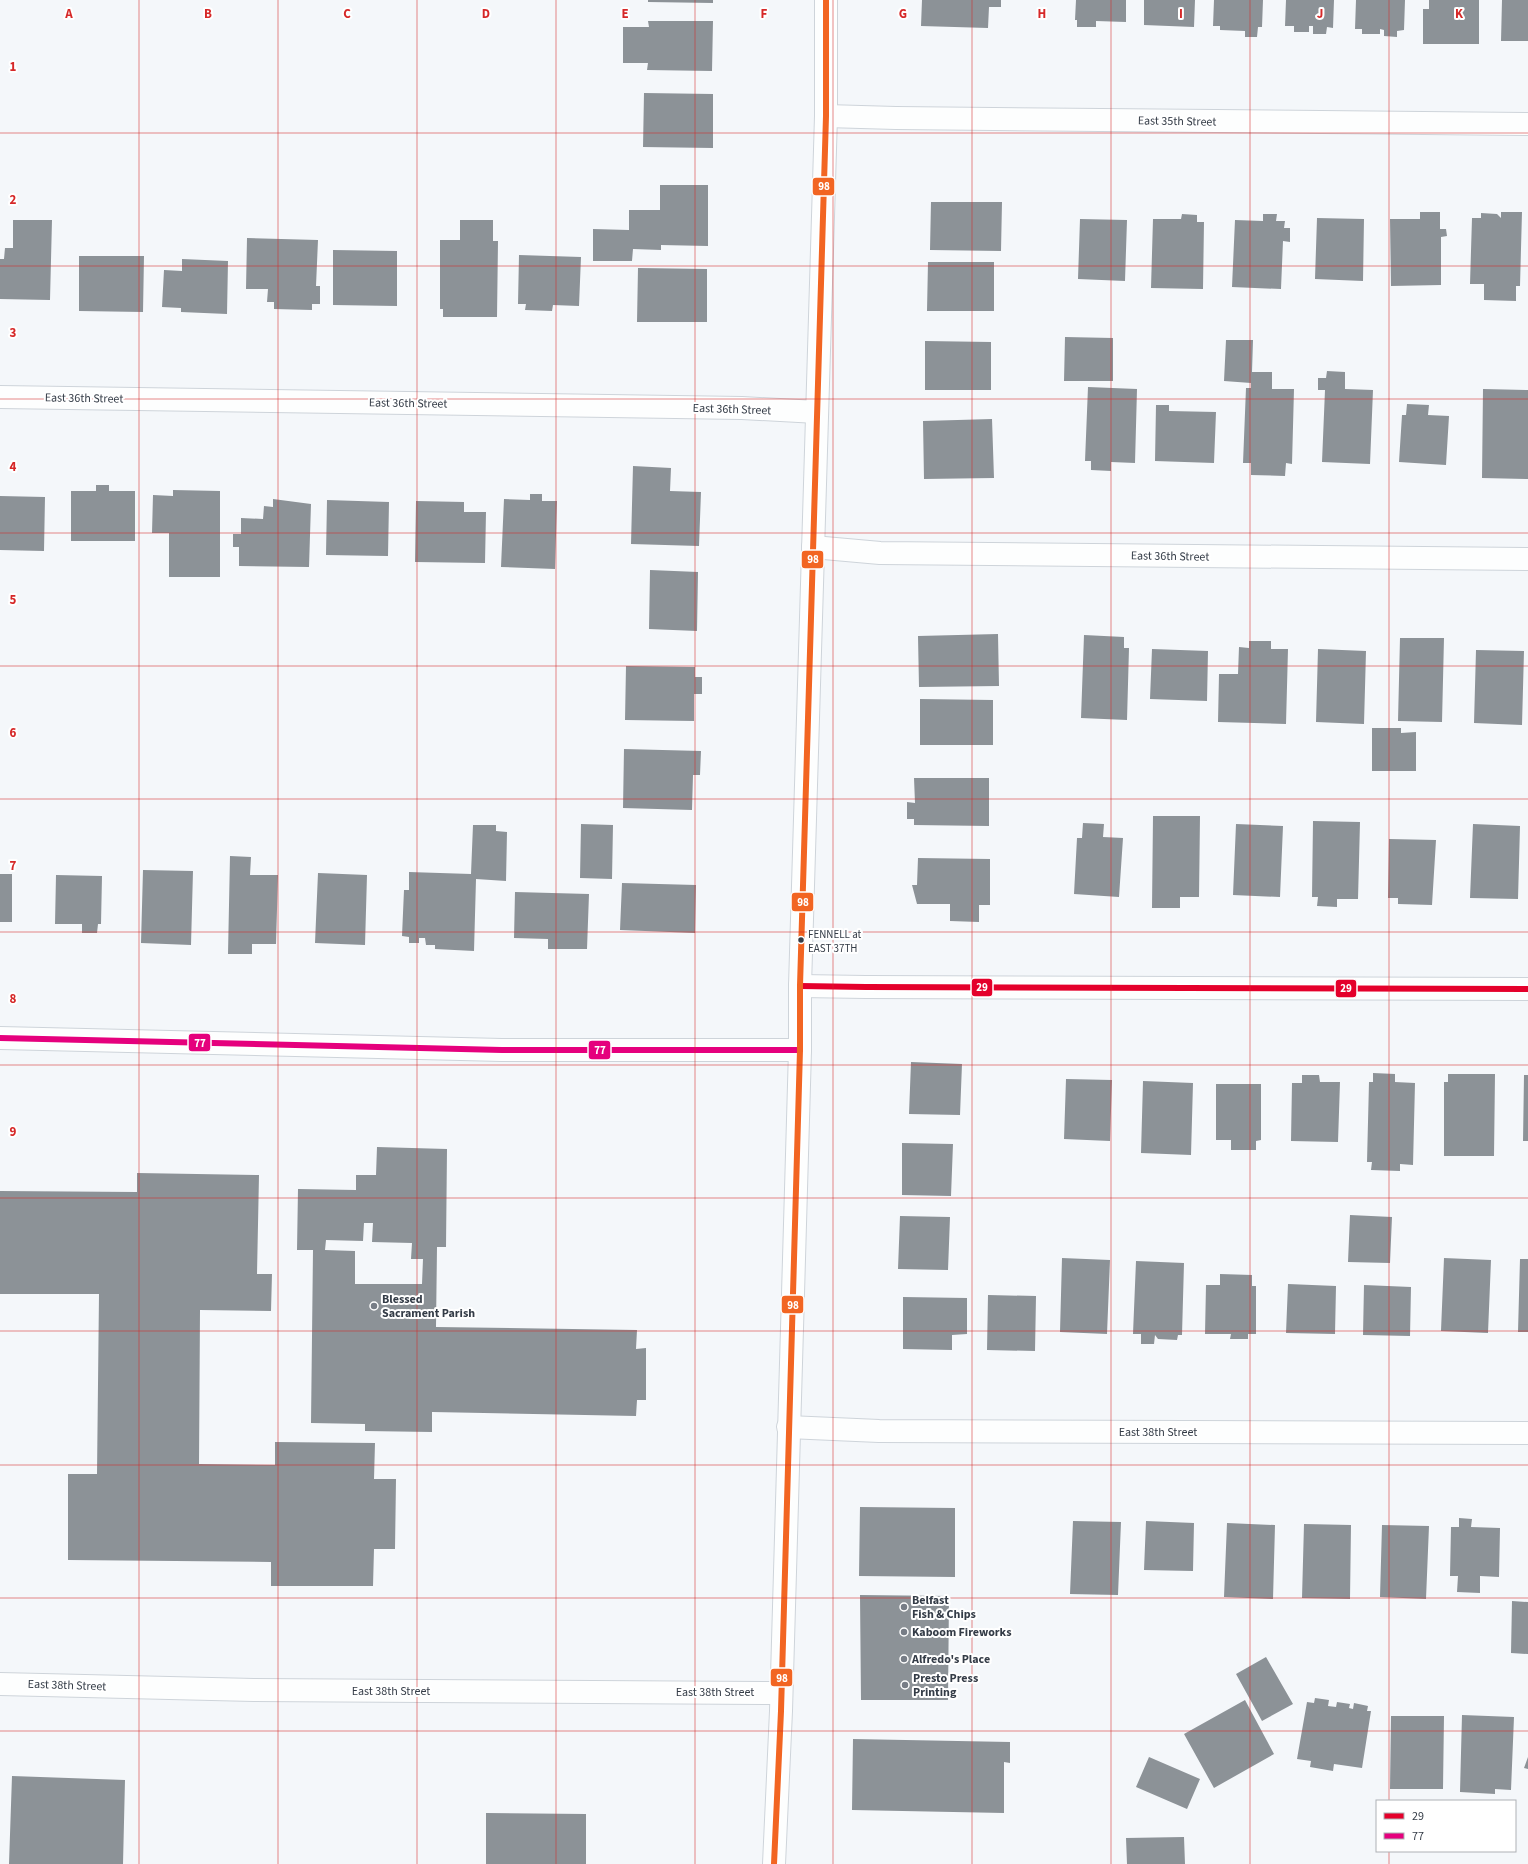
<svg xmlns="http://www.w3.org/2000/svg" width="1528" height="1864" font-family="'Source Sans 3',sans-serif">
<rect width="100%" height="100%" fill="#f4f7fa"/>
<!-- building -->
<path fill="#8c9297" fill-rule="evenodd" d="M648,0h65v3l-65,-1z
M922,0h79v7h-12l-1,21 -67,-2z
M1076,0h50v22l-30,-1v6h-19v-7h-2z
M1144,0h51l-1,27 -50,-2z
M1214,0h49l-1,27h-4l-1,10h-12v-6l-25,-1v-4h-7z
M1286,0h48l-1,28 -6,-1 -1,7h-13v-8h-4v6h-15v-6h-9z
M1356,0h49l-1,30 -7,1v6l-13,-1v-6l-4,-1v5h-18v-5h-7z
M1429,0h50v44h-56v-35h6z
M1502,0h26v41h-27z
M648,21h65l-1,50 -65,-1 1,-7h-25v-36h26z
M644,93l69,1v54l-70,-1z
M660,185h48v61l-47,-1v5l-28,-1 -1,12h-39v-32l36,1v-20h31z
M931,202h71l-1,49 -71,-1z
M1420,212h20v17h6l1,7 -6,1v48l-50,1 -1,-67h30z
M1501,212h21l-2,74h-4v15l-32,-1v-16h-14l2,-66h9v-5l16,1 4,4z
M1182,214l15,1v7h7l-1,67 -52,-1 2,-69h28z
M1263,214h14l-1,7h9l-1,7h6v14l-7,-1 -2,48 -49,-2 3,-67 28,1z
M1317,218l47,1 -1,62 -48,-2z
M1080,219l47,1 -2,61 -47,-2z
M13,220h39l-2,80 -50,-1v-40h4l1,-11h8z
M460,220h33v21h5l-1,76h-54v-8h-3v-69h20z
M247,238l71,2 -2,46h4v18h-8v6l-38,-1v-7h-7l1,-13h-22z
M333,250l64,1v55l-64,-1z
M519,255l62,2 -2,49 -26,-1 -1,6 -27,-1 1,-6h-8z
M79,256h65l-1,56 -64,-1z
M182,259l46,2 -1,53 -46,-2v-4l-19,-1 2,-37 18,1z
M928,262h66v49h-67z
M638,268l69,1v53h-70z
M1065,337l48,1v43h-49z
M1226,340h27l-1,32h20v17h22l-2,75 -6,-1 -1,13 -34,-1v-12h-8l3,-75h5v-5l-27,-2z
M925,341l66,1v48h-66z
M1327,371l18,1v17l28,1 -3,74 -48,-2 3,-72h-7v-12h8z
M1088,387l49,2 -2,74 -24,-1v9l-20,-1v-9h-6z
M1483,389l45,1v89l-46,-1z
M1407,404l22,1 -1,10 21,1 -3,49 -47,-3 3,-47h4z
M1156,405h13v6l47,1 -2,51 -59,-2z
M992,419l2,59 -70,1 -1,-58z
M633,466l38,2 -1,23 31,1 -2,54 -68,-2z
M96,485h13v6h26v50h-64v-50h25z
M173,490l47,1v86h-51v-44h-17l1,-38 20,1z
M530,494h12v7h15l-2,68 -54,-2 3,-68 26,1z
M0,496l45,1 -1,54 -44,-1z
M273,499l38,5 -2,63 -70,-1v-19h-6v-13h8v-16l22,1 1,-13 9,1z
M327,500l62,2 -1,54 -62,-1z
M416,501l48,1v10h22l-1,51 -70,-1z
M650,570l48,2 -1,59 -48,-2z
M998,634l1,52 -80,1 -1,-51z
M1084,635l40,2v11h5l-2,72 -46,-2z
M1400,638h44l-2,84 -44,-1z
M1249,641h22v8h17l-2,75 -68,-2 1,-48h19l1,-27 10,1z
M1152,649l56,2 -1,50 -57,-2z
M1318,649l48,2 -2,73 -48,-2z
M1476,650l48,1 -2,74 -48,-2z
M626,666l69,1v10h7v17h-8v27l-69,-1z
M920,699l73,1v45h-73z
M1372,728h29v5l15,-1v39h-44z
M624,749l77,2 -1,24h-7l-1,35 -69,-2z
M914,778h75v48l-75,-1v-6h-7v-17l8,1z
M1153,816h47l-1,81h-19v11h-28z
M1313,821l47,1 -2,77h-21v8l-20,-1 1,-9h-6z
M1083,823l21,1 -1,13 20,1 -4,59 -45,-3 3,-56h5z
M581,824l32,1 -1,54 -32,-1z
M1236,824l47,2 -3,71 -47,-2z
M1473,824l47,2 -2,73 -48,-1z
M473,825h23v6l11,1 -1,49 -30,-2 -2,72 -39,-2v-4h-9l-1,-7h-6v5h-10v-6l-7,-1 2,-46h5v-18l62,2z
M1389,839l47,1 -4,65 -34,-1v-6h-10z
M230,856l21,1 -1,18h28l-2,69h-24v10h-24z
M918,858l72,1v46h-11v17l-29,-1v-17h-33l-5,-19h5z
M143,870l50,1 -2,74 -50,-2z
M318,873l49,2 -2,70 -50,-2z
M0,874h12v48h-12z
M56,875l46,1 -1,48h-3l-1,9h-15v-9h-27z
M622,883l74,2 -1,48 -75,-3z
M515,892l74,2 -2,55h-39v-10l-34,-1z
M911,1062l51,2 -2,51 -51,-1z
M1373,1073l22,1v8l20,1 -2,82 -13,-1v7l-29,-1 1,-8h-5l2,-80h4z
M1448,1074h47l-1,82h-50v-74h4z
M1302,1075h17l1,7h20l-2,60 -47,-1 1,-58h10z
M1524,1075h4v66h-5z
M1066,1079l46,1 -2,61 -46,-2z
M1143,1081l50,2 -2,72 -50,-2z
M1216,1084h45v56l-5,1v9h-25v-10h-15z
M902,1143l51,1 -2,52 -49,-1z
M377,1147l70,2 -1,98h-9l-1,80 201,3 -1,19 10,-1v52h-9l-1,16 -204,-4v20l-67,-1v-7l-54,-1 2,-173h-16l1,-61 58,1v-15h20zM364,1223h9l-1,19 40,1 -1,16h12l-1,25h-67v-33l-30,-1 1,-10 37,1z
M137,1173l122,2 -2,99h15l-1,37 -71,-1 -1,154 76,1v-23l100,1 -1,36h22l-1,70h-21l-1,37h-102v-24l-203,-2v-86h29l2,-180h-99v-103l137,1z
M1350,1215l42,2 -2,46 -42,-1z
M900,1216l50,1 -2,53 -50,-1z
M1062,1258l48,2 -3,74 -47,-2z
M1444,1258l47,2 -3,73 -47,-2z
M1520,1259h8v73h-10z
M1136,1261l48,2 -2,72h-4l-1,5 -19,-1 -3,-4 -1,9h-13v-10h-8z
M1220,1274l32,1v11h4v48h-8v5h-18l1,-5h-26l1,-49h14z
M1288,1284l48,2 -1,48 -49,-1z
M1364,1285l47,2 -1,49 -47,-1z
M988,1295l48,1 -1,55 -48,-1z
M903,1297l64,1v36l-15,1v15l-49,-1z
M860,1507l95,1v69l-96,-1z
M1459,1518l13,1 -1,8 29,1 -1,49 -19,-1v17l-23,-1 1,-16h-8l1,-49h8z
M1073,1521l48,1 -3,73 -48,-1z
M1146,1521l48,2 -1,48 -49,-1z
M1227,1523l48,2 -2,74 -49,-2z
M1304,1524l47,1 -1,74 -48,-1z
M1382,1525l47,1 -3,73 -46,-2z
M860,1595l89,1 -1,104h-87z
M1512,1601l16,1v52l-17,-1z
M1266,1657l27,47 -31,17 -26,-47z
M1315,1698l14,2 -1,6 8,1 1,-5 13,2 -1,4 4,1 1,-6 14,3 -1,5h4l-9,57 -28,-4 -1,7 -23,-4 1,-6 -14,-2 10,-57 7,1z
M1245,1700l29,54 -60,34 -30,-54z
M1462,1715l52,2 -3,73 -16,-1v5l-35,-2z
M1391,1716h53l-1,73h-53z
M853,1739l157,3v21l-6,-1v51l-152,-3z
M1149,1757l51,22 -13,30 -51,-22z
M1528,1757v12l-4,-1z
M12,1776l113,4 -2,84h-114z
M486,1813l100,1v50h-100z
M1184,1837l1,27h-58l-1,-26z"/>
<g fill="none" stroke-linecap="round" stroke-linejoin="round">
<!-- minor casing -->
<g stroke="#ced4da" stroke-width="24">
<path id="minor" d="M826,116l70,2 632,6
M0,397l742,11 75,4
M813,547l67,6 648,6
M800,986l66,1 662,2
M0,1038l502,12h298
M788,1427l91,4 649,2
M0,1684l254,6 527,3"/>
</g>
<!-- secondary casing -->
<g stroke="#ced4da" stroke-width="24">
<path id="secondary" d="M774,1864l7,-153 19,-661v-64l26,-870v-116"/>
</g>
<!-- minor -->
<use href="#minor" stroke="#fdfefe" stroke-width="22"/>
<!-- secondary -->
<use href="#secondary" stroke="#fdfefe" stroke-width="22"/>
<!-- bus-1 casing -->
<g stroke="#fff" stroke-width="9">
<path id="bus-1" d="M800,986l66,1 662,2"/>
</g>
<!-- bus-2 casing -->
<g stroke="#fff" stroke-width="9">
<path id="bus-2" d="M0,1038l502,12h298"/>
</g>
<!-- bus-3 casing -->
<g stroke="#fff" stroke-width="9">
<path id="bus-3" d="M774,1864l7,-153 19,-661v-64l26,-870v-116"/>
</g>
<!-- bus-1 -->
<use href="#bus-1" stroke="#e4002b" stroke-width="6"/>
<!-- bus-2 -->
<use href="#bus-2" stroke="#e5007d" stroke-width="6"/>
<!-- bus-3 -->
<use href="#bus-3" stroke="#f26522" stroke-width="6"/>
</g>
<!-- grid -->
<path fill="none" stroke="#d62828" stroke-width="1" stroke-opacity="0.55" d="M139,0v1864M278,0v1864M417,0v1864M556,0v1864M695,0v1864M833,0v1864M972,0v1864M1111,0v1864M1250,0v1864M1389,0v1801M0,133h1528M0,266h1528M0,399h1528M0,533h1528M0,666h1528M0,799h1528M0,932h1528M0,1065h1528M0,1198h1528M0,1331h1528M0,1465h1528M0,1598h1528M0,1731h1528M1389,1851v13"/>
<!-- markers -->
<circle fill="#343c47" stroke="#fff" stroke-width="1.5" cx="801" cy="940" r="3.5"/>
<g fill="#777d86" stroke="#fff" stroke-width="1.5">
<circle cx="374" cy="1306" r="4"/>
<circle cx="904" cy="1607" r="4"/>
<circle cx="904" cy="1632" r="4"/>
<circle cx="904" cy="1659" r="4"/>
<circle cx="905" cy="1685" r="4"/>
</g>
<g text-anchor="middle" stroke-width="4" stroke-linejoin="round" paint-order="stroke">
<!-- bus labels -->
<g font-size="11" fill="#343c47" stroke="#fff" text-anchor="start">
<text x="808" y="938">FENNELL at<tspan x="808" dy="14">EAST 37TH</tspan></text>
</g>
<!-- street labels -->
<g font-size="12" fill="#343c47" stroke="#fff">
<text transform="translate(1177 121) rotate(1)" y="4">East 35th Street</text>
<text transform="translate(84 398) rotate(1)" y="4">East 36th Street</text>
<text transform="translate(408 403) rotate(1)" y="4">East 36th Street</text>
<text transform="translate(732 409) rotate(2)" y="4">East 36th Street</text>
<text transform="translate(1170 556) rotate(1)" y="4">East 36th Street</text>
<text x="1158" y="1436">East 38th Street</text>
<text transform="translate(67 1685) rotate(2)" y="4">East 38th Street</text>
<text x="391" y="1695">East 38th Street</text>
<text x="715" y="1696">East 38th Street</text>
</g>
<!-- poi labels -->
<g font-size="12" font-weight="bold" fill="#343c47" stroke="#fff" text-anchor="start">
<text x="382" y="1303">Blessed<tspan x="382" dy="14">Sacrament Parish</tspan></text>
<text x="912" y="1604">Belfast<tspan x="912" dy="14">Fish &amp; Chips</tspan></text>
<text x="912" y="1636">Kaboom Fireworks</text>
<text x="912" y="1663">Alfredo's Place</text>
<text x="913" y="1682">Presto Press<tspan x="913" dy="14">Printing</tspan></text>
</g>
</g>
<g font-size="13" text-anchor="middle" font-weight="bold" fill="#d62828" stroke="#fff" stroke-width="4" stroke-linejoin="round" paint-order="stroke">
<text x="69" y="18">A</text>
<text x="208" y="18">B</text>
<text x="347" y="18">C</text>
<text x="486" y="18">D</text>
<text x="625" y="18">E</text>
<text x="764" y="18">F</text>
<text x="903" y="18">G</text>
<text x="1042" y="18">H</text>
<text x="1181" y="18">I</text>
<text x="1320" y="18">J</text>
<text x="1459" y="18">K</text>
<text x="13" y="71">1</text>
<text x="13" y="204">2</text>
<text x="13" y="337">3</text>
<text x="13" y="471">4</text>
<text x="13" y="604">5</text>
<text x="13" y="737">6</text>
<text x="13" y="870">7</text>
<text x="13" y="1003">8</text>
<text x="13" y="1136">9</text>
</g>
<g stroke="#fff" stroke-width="1.5">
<rect x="812" y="177" width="23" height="19" rx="4" fill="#f26522"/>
<rect x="801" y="550" width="23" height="19" rx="4" fill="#f26522"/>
<rect x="791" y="892" width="23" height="20" rx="4" fill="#f26522"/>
<rect x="971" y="978" width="22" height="19" rx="4" fill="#e4002b"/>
<rect x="1335" y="979" width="22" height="19" rx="4" fill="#e4002b"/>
<rect x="188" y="1033" width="23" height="19" rx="4" fill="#e5007d"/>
<rect x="588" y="1040" width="23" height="20" rx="4" fill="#e5007d"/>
<rect x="781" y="1295" width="23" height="19" rx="4" fill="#f26522"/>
<rect x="770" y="1668" width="23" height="19" rx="4" fill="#f26522"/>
</g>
<g font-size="11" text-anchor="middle" font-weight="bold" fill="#fff">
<text x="824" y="190">98</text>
<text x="813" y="563">98</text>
<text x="803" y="906">98</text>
<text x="982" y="991">29</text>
<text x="1346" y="992">29</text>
<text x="200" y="1047">77</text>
<text x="600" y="1054">77</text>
<text x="793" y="1309">98</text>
<text x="782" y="1682">98</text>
</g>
<!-- legend -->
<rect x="1376" y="1800" width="140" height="52" fill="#ffffff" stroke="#aeb1b5"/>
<rect x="1384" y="1813" width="20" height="6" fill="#e4002b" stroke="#aeb1b5"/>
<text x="1412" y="1820" font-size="12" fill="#343c47">29</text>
<rect x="1384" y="1833" width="20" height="6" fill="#e5007d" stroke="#aeb1b5"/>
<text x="1412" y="1840" font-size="12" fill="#343c47">77</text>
</svg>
